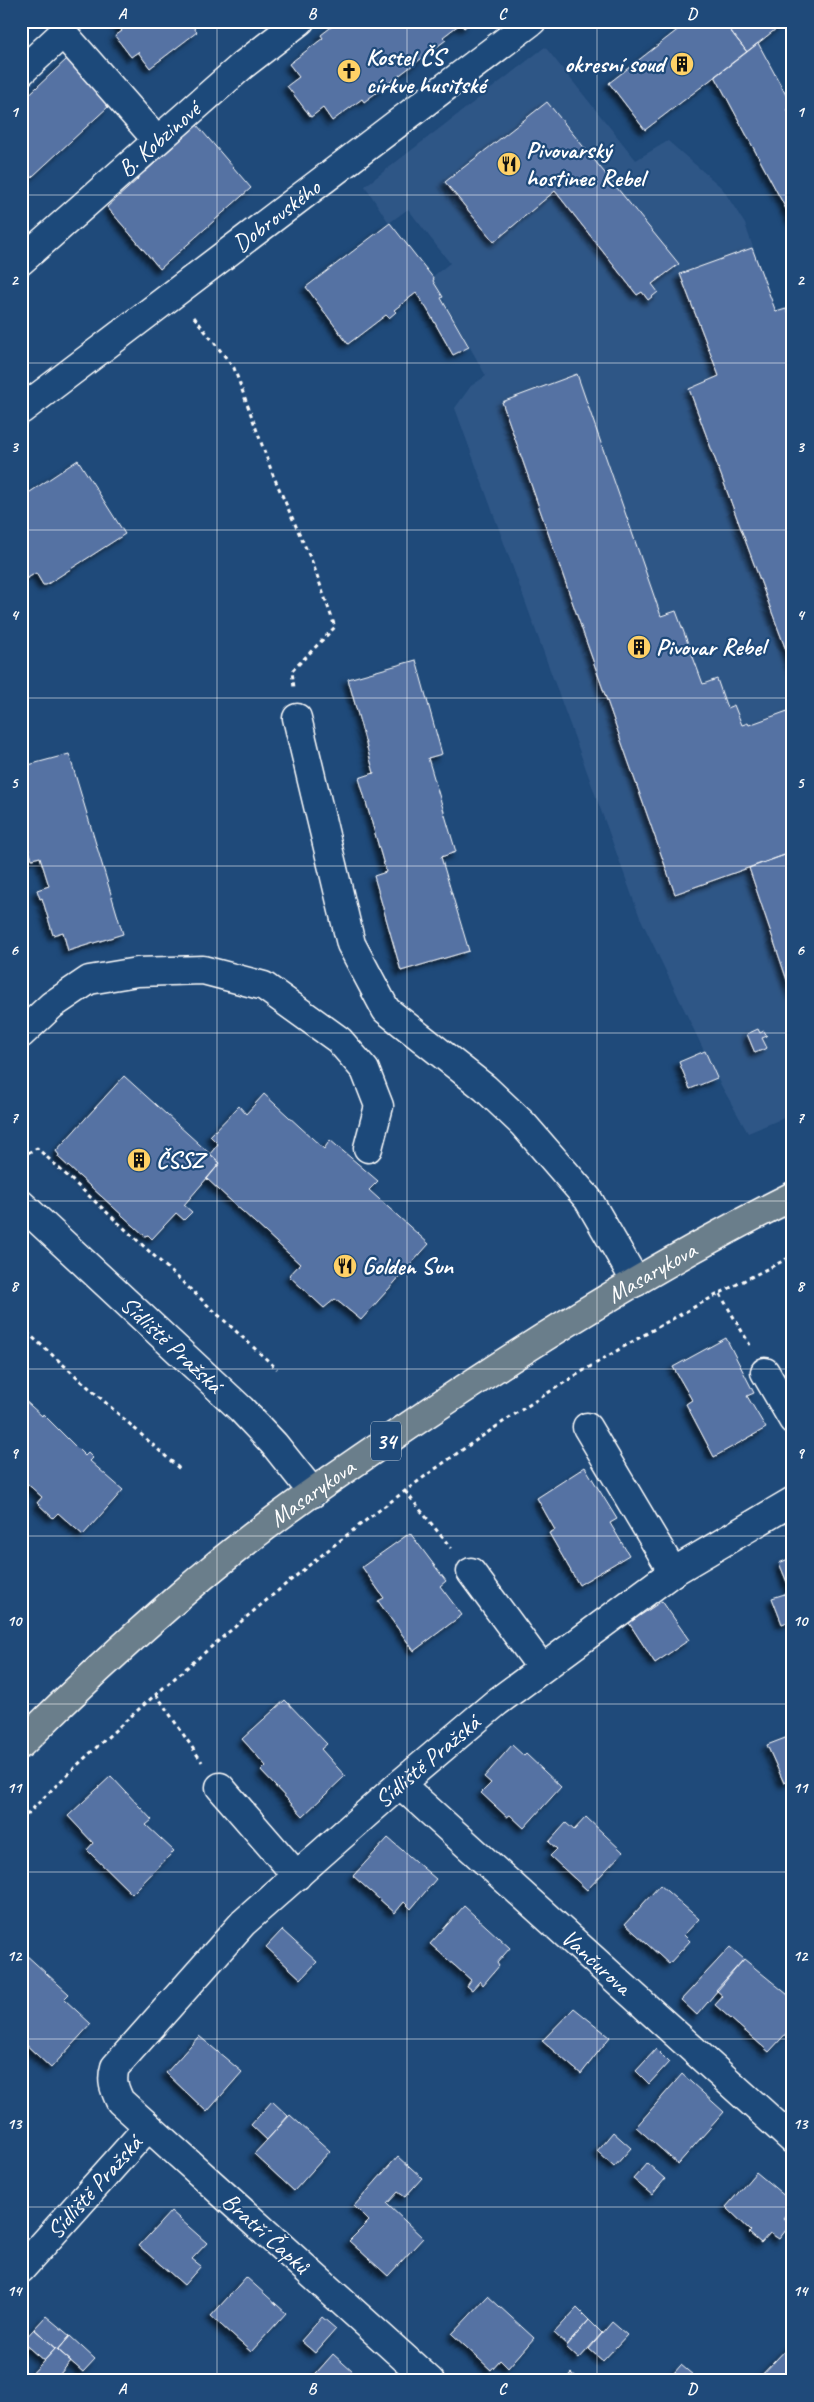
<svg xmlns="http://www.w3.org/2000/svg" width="814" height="2402" font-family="Caveat,sans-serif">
<defs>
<filter id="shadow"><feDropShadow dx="-4.5" dy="4.5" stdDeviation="2.5" flood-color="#0009"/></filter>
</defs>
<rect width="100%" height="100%" fill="#1f4a7a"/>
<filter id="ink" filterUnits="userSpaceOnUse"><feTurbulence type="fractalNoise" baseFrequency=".02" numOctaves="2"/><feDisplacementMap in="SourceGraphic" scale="10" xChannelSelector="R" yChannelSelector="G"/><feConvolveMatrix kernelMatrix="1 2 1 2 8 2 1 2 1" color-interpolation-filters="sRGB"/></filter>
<g filter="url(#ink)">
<!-- built -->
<path fill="#2f5686" d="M545,47l91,113 32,-19 54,47 23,36 30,88 11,-4 7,14v792l-45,19 -31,-55 -78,-163 -184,-507 16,-22 15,-10 -53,-95 -1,-4 18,-14 -42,-54 -19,14 -24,-37z"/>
<!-- building -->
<path fill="#5572a3" stroke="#fff" filter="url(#shadow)" d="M115,21h74l8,11 -47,36 -12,-16 -7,5 -16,-21 7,-5z
M339,21h131l1,1 -7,6 -4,-4 -17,13 3,3 -82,62 -2,-3 -30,22 -9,-13 -12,9 -24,-31 12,-9 -10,-13 34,-26 -2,-3z
M689,21h34l24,31 -102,78 -36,-47z
M723,21h63l-39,31z
M758,43l34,63 -5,3 6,10v103l-78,-146z
M67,59l42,47 -88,81v-85z
M547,102l132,162 -27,20 6,8 -10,8 -6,-8 -5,3 -82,-104 -61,51 -49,-60z
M197,125l54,63 -91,81 -53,-62 31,-28 -3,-4 7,-6 3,3z
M390,223l44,56 -1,2 10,16 -2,1 28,49 -16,8 -26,-46 -11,-16 -22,17 2,2 -7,6 -3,-3 -38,29 -42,-57z
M752,248l24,64 10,-3 7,13v347l-104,-280 30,-13 -39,-102z
M577,374l84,242 15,-5 27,73 14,-5 10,29 7,-3 8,20 6,-2 1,2 44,-16v143l-118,42 -173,-492z
M78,460l47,74 -79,51h-3l-7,-12 -15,9v-84z
M416,660l26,94 -14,4 28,94 -15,5 28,94 -68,20 -27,-95 12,-4 -27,-94 15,-5 -26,-94z
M69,754l54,180 -55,17 -5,-19 -10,3 -11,-37 -2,1 -3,-9 12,-4 -9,-29 -8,2 -11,-32v-3l9,-3 -9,-29v-25z
M793,852l-1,137v6l-43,-127z
M758,1029l2,4 4,-2 3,5 -5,2 5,10 -12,5 -8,-19z
M705,1051l12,27 -27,11 -11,-27z
M124,1076l96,87 -36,42 8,7 -8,8 -8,-7 -24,26 -4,-4 -3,1 -87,-79 1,-2 -3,-4z
M264,1094l60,55 6,-9 48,41 -9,9 60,54 -68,76 -26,-21 -11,9 -35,-32 11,-12 -93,-85 13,-16 -10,-9 8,-10 -8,-8 29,-30 7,8z
M726,1338l28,55 -7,3 19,32 -52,29 -28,-53 6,-4 -19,-33z
M21,1397l21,19 1,-2 42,42 3,-3 5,5 -3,3 33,29 -40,45 -25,-22 -5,5 -16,-15 5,-6 -21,-19z
M585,1467l32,52 -7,4 19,32 -50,30 -30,-52 6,-3 -18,-32z
M410,1533l36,48 -6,5 22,29 -48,36 -36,-50 6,-3 -22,-31z
M793,1557v63l-11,4 -10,-26 19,-6 -12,-29z
M662,1601l27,39 -34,23 -26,-40z
M285,1700l42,44 -6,5 24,27 -42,40 -42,-45 5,-5 -24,-27z
M793,1735v44l-9,4 -17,-38z
M512,1745l12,11 2,-2 35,33 -37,41 -14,-13 -3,2 -26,-24 10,-10 -7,-6z
M111,1776l41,44 -6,5 28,26 -42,43 -45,-44 6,-7 -25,-27z
M586,1817l37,35 -36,38 -37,-34 7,-7 -8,-7 17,-19 8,7z
M388,1838l48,41 -25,30 -7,-7 -9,11 -42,-37z
M660,1885l39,34 -15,16 6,6 -21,23 -44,-40z
M464,1906l46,42 -13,15 2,3 -16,19 -3,-4 -8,9 -5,-4 4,-6 -41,-36z
M282,1930l35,32 -16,17 -35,-32z
M730,1947l14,12 -47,56 -16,-15z
M24,1953l45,41 -5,5 27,25 -40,44 -30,-28v-84z
M744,1959l49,40v27l-24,26 -54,-47 8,-9 -7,-6z
M574,2008l36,29 -29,37 -39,-33z
M199,2036l43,36 -35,40 -41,-39z
M656,2049l13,13 -20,22 -13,-13z
M682,2074l42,38 -46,52 -42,-37z
M272,2101l16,15 -21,24 -16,-15z
M290,2115l40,36 -36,40 -40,-37z
M613,2132l18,16 -17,19 -17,-16z
M398,2156l24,22 -17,19 -7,-5 -11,12 36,34 -35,38 -39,-35 20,-20 -15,-15z
M647,2163l18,16 -13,16 -19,-16z
M756,2172l37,31v3l-10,12 7,7 -11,14 -9,-6 -9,10 -12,-10 2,-2 -25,-24z
M171,2211l36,32 -15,16 9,7 -17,19 -45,-39z
M246,2277l40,36 -35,39 -40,-36z
M488,2296l46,42 -26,30 -8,-8 -9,10 -39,-36z
M577,2308l12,12 -22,25 -13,-12z
M46,2316l24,20 -12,14 -24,-21z
M322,2317l14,12 -21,24 -14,-12z
M589,2320l13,13 -23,26 -13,-12z
M612,2322l15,13 -24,26 -14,-12z
M34,2329l22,19 -12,13 -22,-19z
M70,2336l25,23 -12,13 -25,-22z
M793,2342v39h-35l-1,-1z
M56,2348l15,13 -17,20 -28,-1z
M333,2354l30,27h-54z
M681,2365l18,15 -32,1z
M572,2373l9,8h-16z"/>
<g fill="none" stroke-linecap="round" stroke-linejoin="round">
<!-- minor casing -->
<g stroke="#fff" stroke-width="31">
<g id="minor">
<path d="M21,72l42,-39 94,107"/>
<path id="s1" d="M21,261l222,-196 57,-44"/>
<path id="s2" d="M21,410l511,-389"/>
<path d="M297,718l54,226 35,66 99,78 38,36 65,75 48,83"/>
<path d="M21,1034l31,-29 37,-25 48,-8 66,-2 61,16 75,54 26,30 14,36 -11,42"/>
<path id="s3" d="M21,1204l220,205 33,35 39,49"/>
<path d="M765,1372l28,48"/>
<path d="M587,1427l86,145"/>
<path d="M471,1572l71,96"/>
<path id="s4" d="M400,1784l393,356"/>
<path d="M220,1787l77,89"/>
<path id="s5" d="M21,2269l127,-142"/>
<path id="s6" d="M430,2381l-310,-280c-6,-13 -9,-20 -5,-34l128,-144 157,-139 97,-82 176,-130 120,-71"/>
</g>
</g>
<!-- major casing -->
<g stroke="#fff" stroke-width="31">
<g id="major">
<path id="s7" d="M21,1744c52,-52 106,-102 161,-150 73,-64 154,-119 234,-173 121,-82 246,-160 377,-225"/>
</g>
</g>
<!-- path -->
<path stroke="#fff" stroke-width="3" stroke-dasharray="4 4" stroke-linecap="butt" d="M194,317l40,51 39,107 40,89 22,63 -43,44 2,17
M21,1153l3,2 13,-7 240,221
M720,1294l30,51
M21,1327l160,143
M405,1491l46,57
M156,1694l46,68
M21,1821c61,-64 129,-122 196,-179 61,-52 124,-104 188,-151 121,-90 253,-169 388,-235"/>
<!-- minor -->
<use href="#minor" stroke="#1f4a7a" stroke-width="28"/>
<!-- major -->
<use href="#major" stroke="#6b7e8b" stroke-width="28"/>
</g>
</g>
<!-- grid -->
<path fill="none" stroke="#fff" stroke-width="1" stroke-opacity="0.55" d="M217,21v2360M407,21v2360M597,21v2360M21,195h772M21,363h772M21,530h772M21,698h772M21,866h772M21,1033h772M21,1201h772M21,1369h772M21,1536h772M21,1704h772M21,1872h772M21,2039h772M21,2207h772"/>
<!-- icons -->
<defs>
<g id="building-disc" transform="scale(1.25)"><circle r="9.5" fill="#ffd166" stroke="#1f4a7a"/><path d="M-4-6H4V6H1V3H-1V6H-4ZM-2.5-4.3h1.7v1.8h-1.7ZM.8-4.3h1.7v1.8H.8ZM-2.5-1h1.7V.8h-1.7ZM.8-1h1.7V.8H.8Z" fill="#111"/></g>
<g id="church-disc" transform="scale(1.25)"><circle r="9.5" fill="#ffd166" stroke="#1f4a7a"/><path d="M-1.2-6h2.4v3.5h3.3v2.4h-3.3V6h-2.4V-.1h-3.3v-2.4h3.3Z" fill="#111"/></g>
<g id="restaurant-disc" transform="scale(1.25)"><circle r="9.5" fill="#ffd166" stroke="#1f4a7a"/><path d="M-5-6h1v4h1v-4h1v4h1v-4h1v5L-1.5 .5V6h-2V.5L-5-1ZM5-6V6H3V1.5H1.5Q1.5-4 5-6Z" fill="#111"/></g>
</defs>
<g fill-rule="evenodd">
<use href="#building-disc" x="682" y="64"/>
<use href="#church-disc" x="349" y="71"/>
<use href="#restaurant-disc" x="509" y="164"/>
<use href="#building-disc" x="639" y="647"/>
<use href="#building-disc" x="139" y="1160"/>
<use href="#restaurant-disc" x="345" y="1266"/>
</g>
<g text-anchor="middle" stroke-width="4.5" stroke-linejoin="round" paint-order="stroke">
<!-- shield labels -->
<rect fill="#1f4a7a" stroke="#bcc9d7" stroke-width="1" x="371" y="1421.5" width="30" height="39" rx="4"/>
<g font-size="22" font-weight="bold" fill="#fff">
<text x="386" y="1449">34</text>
</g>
<!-- poi labels -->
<g font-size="24" font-weight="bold" fill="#fff" stroke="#1f4a7a" text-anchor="start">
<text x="366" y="65">Kostel ČS<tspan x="366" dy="28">církve husitské</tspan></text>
<text x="664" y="72" text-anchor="end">okresní soud</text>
<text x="526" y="158">Pivovarský<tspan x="526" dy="28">hostinec Rebel</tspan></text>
<text x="656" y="655">Pivovar Rebel</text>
<text x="156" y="1168">ČSSZ</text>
<text x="362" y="1274">Golden Sun</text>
</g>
<!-- street labels -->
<g font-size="24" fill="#fff" stroke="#1f4a7a">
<text dy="8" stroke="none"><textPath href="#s1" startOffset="184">B. Kobzinové</textPath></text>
<text dy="8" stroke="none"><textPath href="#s2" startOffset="321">Dobrovského</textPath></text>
<text dy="8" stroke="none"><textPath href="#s7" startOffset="790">Masarykova</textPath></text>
<text dy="8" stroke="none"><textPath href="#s3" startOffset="206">Sídliště Pražská</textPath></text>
<text dy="8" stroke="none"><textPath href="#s7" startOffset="385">Masarykova</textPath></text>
<text dy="8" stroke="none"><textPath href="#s6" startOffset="891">Sídliště Pražská</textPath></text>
<text dy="8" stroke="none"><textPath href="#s4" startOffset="265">Vančurova</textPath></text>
<text dy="8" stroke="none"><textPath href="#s5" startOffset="110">Sídliště Pražská</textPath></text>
<text transform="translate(266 2233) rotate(42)" y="8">Bratří Čapků</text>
</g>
</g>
<!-- margin -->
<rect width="814" height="2402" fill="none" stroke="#1f4a7a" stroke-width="55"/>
<rect x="28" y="28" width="758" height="2346" fill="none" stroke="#fff" stroke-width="2"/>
<g font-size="16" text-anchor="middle" font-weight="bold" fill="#fff">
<text x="122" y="19">A</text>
<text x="312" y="19">B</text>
<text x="502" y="19">C</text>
<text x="692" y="19">D</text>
<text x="14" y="117">1</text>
<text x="800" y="117">1</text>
<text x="14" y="285">2</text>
<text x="800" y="285">2</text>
<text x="14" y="452">3</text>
<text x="800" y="452">3</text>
<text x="14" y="620">4</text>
<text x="800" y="620">4</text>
<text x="14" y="788">5</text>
<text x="800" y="788">5</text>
<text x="14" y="955">6</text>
<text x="800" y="955">6</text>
<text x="14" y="1123">7</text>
<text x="800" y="1123">7</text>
<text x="14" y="1291">8</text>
<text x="800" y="1291">8</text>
<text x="14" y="1458">9</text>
<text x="800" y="1458">9</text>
<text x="14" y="1626">10</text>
<text x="800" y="1626">10</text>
<text x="14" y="1793">11</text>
<text x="800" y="1793">11</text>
<text x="14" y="1961">12</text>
<text x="800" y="1961">12</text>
<text x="14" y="2129">13</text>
<text x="800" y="2129">13</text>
<text x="14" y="2296">14</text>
<text x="800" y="2296">14</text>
<text x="122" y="2394">A</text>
<text x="312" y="2394">B</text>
<text x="502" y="2394">C</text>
<text x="692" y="2394">D</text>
</g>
</svg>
